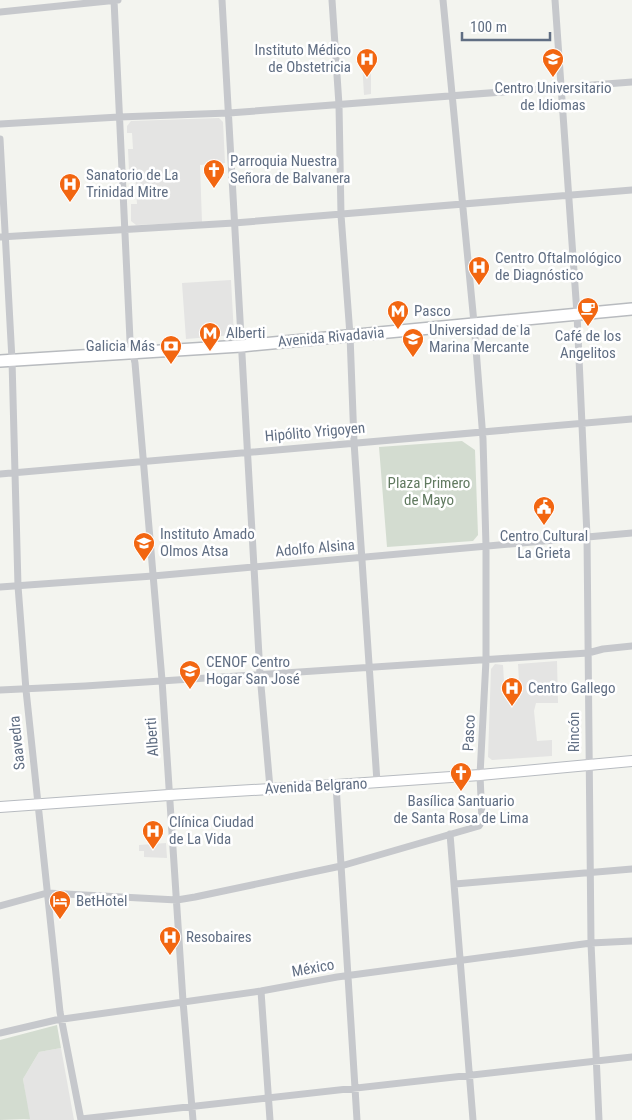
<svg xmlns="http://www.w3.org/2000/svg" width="632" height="1120" font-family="'Roboto Condensed',sans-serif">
<rect width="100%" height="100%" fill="#f3f4ef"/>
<!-- built -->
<path fill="#e4e4e3" d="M371,61v33l-7,1 -2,-33z
M219,118l4,4 2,41 -25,2 2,57 -66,3 -5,-4v-17h6l-2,-33h-6l-1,-22h5l-1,-16h-5v-7l4,-5z
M231,280l3,55 -48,4 -4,-56z
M557,661l1,42h-22l-2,8 3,30 15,-1v16l-60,4 -4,-3 3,-88 4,-5 8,1 2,33h15l-2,-34z
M166,843l1,15 -23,-1v-6h-5v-6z
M61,1048l13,72h-50l5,-1 -6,-40 16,-27z"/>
<!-- green -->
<path fill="#d3dcd0" d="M462,441l13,9 3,85 -5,6 -86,6 -8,-100z
M57,1025l4,23 -22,4 -16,27 7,40 -30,1v-80z"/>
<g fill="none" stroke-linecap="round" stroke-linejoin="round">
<!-- secondary casing -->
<g stroke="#b7bbc0" stroke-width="12">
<path id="secondary" d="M0,807l169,-12 167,-10 144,-10 152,-14"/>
</g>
<!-- primary casing -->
<g stroke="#b8bbbf" stroke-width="14">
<path id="primary" d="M0,361l241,-15 391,-37"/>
</g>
<!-- minor -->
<path stroke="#c6c8cc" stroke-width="7" d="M114,0l16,340 5,23 27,317 21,321 10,119
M222,0l38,674 10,114
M332,0l7,105 2,110 9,120 4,107 23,340
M555,0l22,314 10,222 4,407 8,177
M0,12l118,-12
M0,124l119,-7 110,-4 403,-31
M0,139l12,221 6,226 8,104 34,322 21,108
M0,237l234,-14 398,-33
M0,474l632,-55
M0,587l153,-11 479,-43
M0,690l85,-4 503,-33 15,-4 29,-3
M336,785l21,335
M450,834l23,286
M455,884l177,-15
M0,906l47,-13 130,7 18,-3 146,-31 138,-40 3,-5 -2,-46 6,-115v-114l-3,-107 -9,-116 -31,-323
M261,991l9,129
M0,1033l56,-13 205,-29 76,-14 254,-34 41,-2
M81,1119l551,-62"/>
<!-- secondary -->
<use href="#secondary" stroke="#fff" stroke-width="10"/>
<!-- primary -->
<use href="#primary" stroke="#fff" stroke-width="11"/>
</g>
<!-- icons -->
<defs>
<g id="hospital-pin" transform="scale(1.125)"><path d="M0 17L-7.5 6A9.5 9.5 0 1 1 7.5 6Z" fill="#f26611" stroke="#fff"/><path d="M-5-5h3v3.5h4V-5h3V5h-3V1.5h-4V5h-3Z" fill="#fff"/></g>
<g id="university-pin" transform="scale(1.125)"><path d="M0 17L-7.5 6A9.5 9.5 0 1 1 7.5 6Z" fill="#f26611" stroke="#fff"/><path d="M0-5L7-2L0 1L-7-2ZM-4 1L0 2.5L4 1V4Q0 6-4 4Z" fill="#fff"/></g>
<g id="church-pin" transform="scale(1.125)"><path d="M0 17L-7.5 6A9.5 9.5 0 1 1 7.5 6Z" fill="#f26611" stroke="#fff"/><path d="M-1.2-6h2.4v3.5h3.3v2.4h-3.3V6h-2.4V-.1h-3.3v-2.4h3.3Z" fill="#fff"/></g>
<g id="cafe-pin" transform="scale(1.125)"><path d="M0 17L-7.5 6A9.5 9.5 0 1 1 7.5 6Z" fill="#f26611" stroke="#fff"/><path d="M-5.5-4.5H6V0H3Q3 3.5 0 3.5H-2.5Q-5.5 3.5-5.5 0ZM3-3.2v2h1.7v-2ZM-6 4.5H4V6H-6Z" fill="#fff"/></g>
<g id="metro-pin" transform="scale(1.125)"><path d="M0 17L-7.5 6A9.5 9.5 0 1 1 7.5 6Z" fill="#f26611" stroke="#fff"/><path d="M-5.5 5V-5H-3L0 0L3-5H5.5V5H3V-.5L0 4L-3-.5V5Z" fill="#fff"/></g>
<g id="bank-pin" transform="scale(1.125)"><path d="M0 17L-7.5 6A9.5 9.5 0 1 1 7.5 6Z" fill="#f26611" stroke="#fff"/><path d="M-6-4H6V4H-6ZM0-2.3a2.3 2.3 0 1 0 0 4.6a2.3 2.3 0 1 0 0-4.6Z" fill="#fff"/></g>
<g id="civic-pin" transform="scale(1.125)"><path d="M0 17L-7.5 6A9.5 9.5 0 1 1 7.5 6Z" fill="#f26611" stroke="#fff"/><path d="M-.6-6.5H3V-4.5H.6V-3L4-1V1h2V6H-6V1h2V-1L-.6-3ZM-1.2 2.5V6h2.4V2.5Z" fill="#fff"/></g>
<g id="school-pin" transform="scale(1.125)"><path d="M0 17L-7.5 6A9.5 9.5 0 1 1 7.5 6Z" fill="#f26611" stroke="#fff"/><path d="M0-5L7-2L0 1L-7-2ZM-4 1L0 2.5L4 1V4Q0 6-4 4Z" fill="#fff"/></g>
<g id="hotel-pin" transform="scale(1.125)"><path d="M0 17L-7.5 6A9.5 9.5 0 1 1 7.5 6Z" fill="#f26611" stroke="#fff"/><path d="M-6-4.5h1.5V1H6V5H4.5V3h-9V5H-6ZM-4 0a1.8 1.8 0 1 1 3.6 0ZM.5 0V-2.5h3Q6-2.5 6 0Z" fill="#fff"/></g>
</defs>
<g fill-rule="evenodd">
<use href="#hospital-pin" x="367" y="59"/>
<use href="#university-pin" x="553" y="59"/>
<use href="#church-pin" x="214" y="170"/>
<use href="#hospital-pin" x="70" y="184"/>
<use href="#hospital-pin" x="479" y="267"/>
<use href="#cafe-pin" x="588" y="308"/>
<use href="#metro-pin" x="398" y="311"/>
<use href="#metro-pin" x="210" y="333"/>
<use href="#university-pin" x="413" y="339"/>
<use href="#bank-pin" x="171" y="346"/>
<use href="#civic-pin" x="544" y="507"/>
<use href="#school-pin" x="144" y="543"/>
<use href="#school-pin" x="190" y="671"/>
<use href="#hospital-pin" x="512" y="688"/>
<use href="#church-pin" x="461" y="773"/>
<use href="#hospital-pin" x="153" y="831"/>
<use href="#hotel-pin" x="60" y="901"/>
<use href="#hospital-pin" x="170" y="937"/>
</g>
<g text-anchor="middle" stroke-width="5" stroke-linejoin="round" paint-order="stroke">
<!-- poi labels -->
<g font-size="15" fill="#606e83" stroke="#fff" text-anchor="start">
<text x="351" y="55" text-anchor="end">Instituto Médico<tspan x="351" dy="17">de Obstetricia</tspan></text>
<text x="553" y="93" text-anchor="middle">Centro Universitario<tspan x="553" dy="17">de Idiomas</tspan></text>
<text x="230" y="166">Parroquia Nuestra<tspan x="230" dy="17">Señora de Balvanera</tspan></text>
<text x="86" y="180">Sanatorio de La<tspan x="86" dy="17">Trinidad Mitre</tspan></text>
<text x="495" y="263">Centro Oftalmológico<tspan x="495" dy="17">de Diagnóstico</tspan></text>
<text x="414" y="316">Pasco</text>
<text x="429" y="335">Universidad de la<tspan x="429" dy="17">Marina Mercante</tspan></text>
<text x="226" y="338">Alberti</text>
<text x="588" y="341" text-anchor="middle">Café de los<tspan x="588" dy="17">Angelitos</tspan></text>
<text x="155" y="351" text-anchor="end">Galicia Más</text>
<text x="160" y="539">Instituto Amado<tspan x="160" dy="17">Olmos Atsa</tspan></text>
<text x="544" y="541" text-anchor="middle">Centro Cultural<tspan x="544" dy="17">La Grieta</tspan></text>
<text x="206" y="667">CENOF Centro<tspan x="206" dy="17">Hogar San José</tspan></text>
<text x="528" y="693">Centro Gallego</text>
<text x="461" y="806" text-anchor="middle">Basílica Santuario<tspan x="461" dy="17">de Santa Rosa de Lima</tspan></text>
<text x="169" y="827">Clínica Ciudad<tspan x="169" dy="17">de La Vida</tspan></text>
<text x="76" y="906">BetHotel</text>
<text x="186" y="942">Resobaires</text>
</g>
<!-- street labels -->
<g font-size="15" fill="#606e83" stroke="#fff">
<text transform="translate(331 337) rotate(-5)" y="5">Avenida Rivadavia</text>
<text transform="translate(315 432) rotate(-5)" y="5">Hipólito Yrigoyen</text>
<text transform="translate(315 548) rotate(-5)" y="5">Adolfo Alsina</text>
<text transform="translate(574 732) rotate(-90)" y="5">Rincón</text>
<text transform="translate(469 733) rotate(-87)" y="5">Pasco</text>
<text transform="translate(152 737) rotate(-94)" y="5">Alberti</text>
<text transform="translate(17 743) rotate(-96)" y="5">Saavedra</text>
<text transform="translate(316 786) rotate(-3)" y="5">Avenida Belgrano</text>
<text transform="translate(313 968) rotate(-10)" y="5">México</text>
</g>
<!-- park labels -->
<g font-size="15" fill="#617a60" stroke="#fff">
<text x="429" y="488">Plaza Primero<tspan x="429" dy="17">de Mayo</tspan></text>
</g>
</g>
<!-- scale -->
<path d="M462 32v8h88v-8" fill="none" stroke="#606e83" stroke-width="2.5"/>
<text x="470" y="32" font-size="15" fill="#606e83" stroke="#ffffff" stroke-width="4" paint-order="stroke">100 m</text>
</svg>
